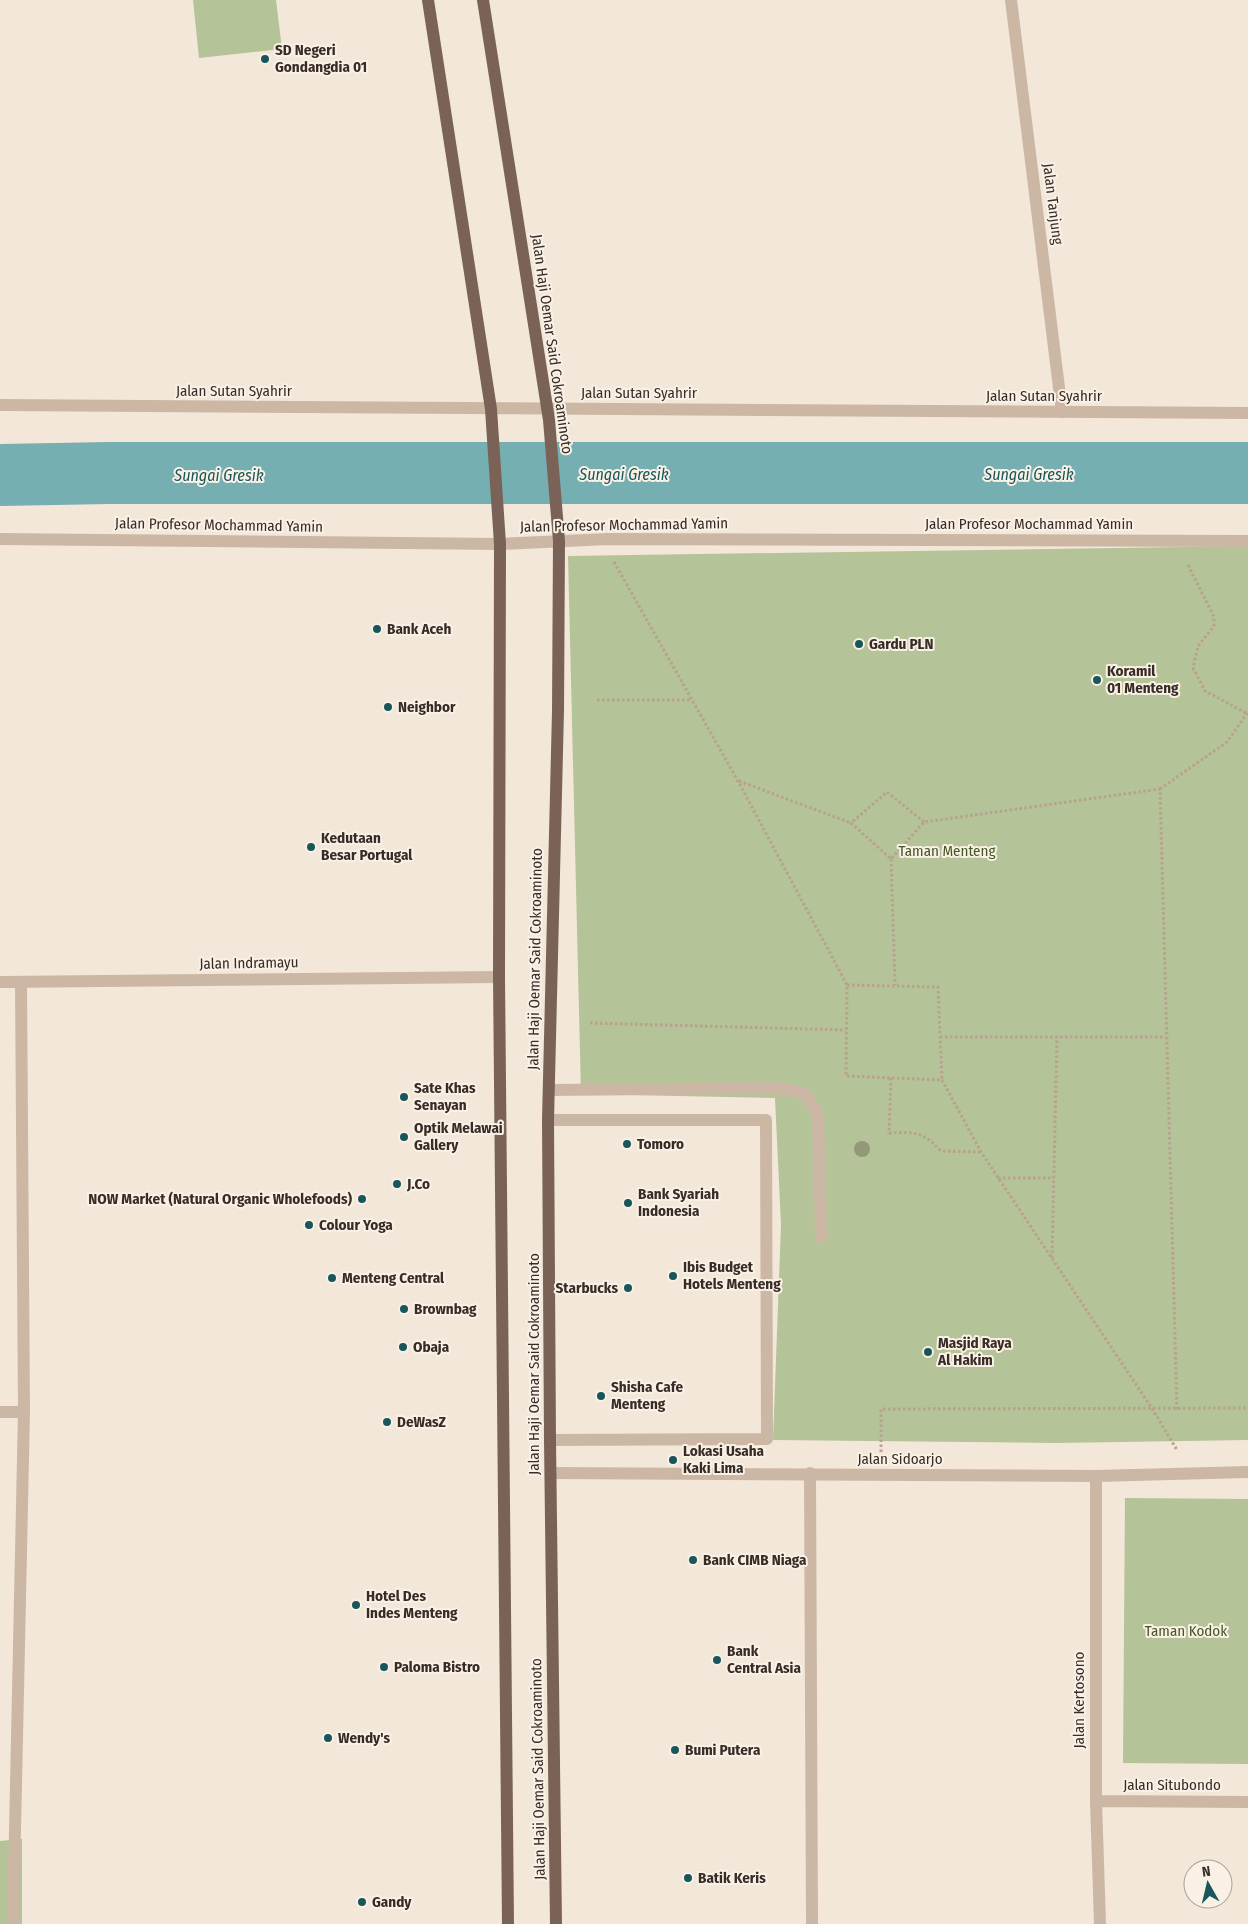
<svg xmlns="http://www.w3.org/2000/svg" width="1248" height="1924" font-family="'Fira Sans Condensed',sans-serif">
<rect width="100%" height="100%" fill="#f3e7d9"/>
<!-- green -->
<path fill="#b4c398" d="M193,0h83l6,49 -83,9z
M1248,546v894l-192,3 -283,-3 8,-215 -6,-127 -194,-4 -13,-538z
M1125,1498l123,1v265l-125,-1z
M22,1839v85h-22v-83z"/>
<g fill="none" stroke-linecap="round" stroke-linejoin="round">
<!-- river -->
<path stroke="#76afb2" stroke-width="62" d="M0,475l109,-2h1139"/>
<!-- path -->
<path stroke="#b8a18e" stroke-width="3" stroke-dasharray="2.5 2.5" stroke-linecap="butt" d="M614,562l124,219 109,204 -1,91 96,4 39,72 172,258 24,40
M1188,565l26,52v9l-16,20 -5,22 12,23 41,22
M597,700h94
M739,781l112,42
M1160,789l67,-47 21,-30
M924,822l-37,-30 -36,31 40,36 33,-37 236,-33 17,621
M891,859l4,126
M847,985l91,2 4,93
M590,1023l256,7
M940,1037h226
M891,1078l-2,55c27,-1 33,-2 52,18l39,1
M998,1178h56
M1052,1258l5,-221
M881,1452v-43l367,-1"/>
<!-- service -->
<path stroke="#ccb7a4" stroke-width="12" d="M549,1090l226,-2 29,5 14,20 3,124
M548,1120h218l1,319 -217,1
M810,1473l2,451"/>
<!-- minor -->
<path stroke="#ccb7a4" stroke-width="12" d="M1011,0l51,412
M0,982l499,-5
M0,1412h24
M551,1473l545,3 152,-4
M1096,1476v325l4,123
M1096,1801l152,1
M13,1924l11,-512 -3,-430"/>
<!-- tertiary -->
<path stroke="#ccb7a4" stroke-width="12" d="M0,405l1248,8
M0,539l500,5 108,-5 640,2"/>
<!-- primary -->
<path stroke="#7a6356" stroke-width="12" d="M428,0l63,409 9,135 -1,433 9,947
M483,0l66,420 10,121 -1,170 -10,409 2,320 6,484"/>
</g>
<!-- trees -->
<circle fill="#939878" cx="862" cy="1149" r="8"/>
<!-- markers -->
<g fill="#19565b" stroke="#faf1e6" stroke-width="2">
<circle cx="265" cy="59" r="5"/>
<circle cx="377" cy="629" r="5"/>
<circle cx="859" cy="644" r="5"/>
<circle cx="1097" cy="680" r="5"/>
<circle cx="388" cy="707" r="5"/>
<circle cx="311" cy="847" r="5"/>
<circle cx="404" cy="1097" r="5"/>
<circle cx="404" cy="1137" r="5"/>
<circle cx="627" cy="1144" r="5"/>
<circle cx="397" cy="1184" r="5"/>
<circle cx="362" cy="1199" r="5"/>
<circle cx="628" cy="1203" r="5"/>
<circle cx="309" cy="1225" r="5"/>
<circle cx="673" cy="1276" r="5"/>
<circle cx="332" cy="1278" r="5"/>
<circle cx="628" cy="1288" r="5"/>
<circle cx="404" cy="1309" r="5"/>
<circle cx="403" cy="1347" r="5"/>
<circle cx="928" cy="1352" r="5"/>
<circle cx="601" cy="1396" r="5"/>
<circle cx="387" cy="1422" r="5"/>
<circle cx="673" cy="1460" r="5"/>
<circle cx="693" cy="1560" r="5"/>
<circle cx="356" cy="1605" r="5"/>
<circle cx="717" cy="1660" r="5"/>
<circle cx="384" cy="1667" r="5"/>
<circle cx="328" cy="1738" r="5"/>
<circle cx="675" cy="1750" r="5"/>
<circle cx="688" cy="1878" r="5"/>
<circle cx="362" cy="1902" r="5"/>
</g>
<g text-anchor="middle" stroke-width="4" stroke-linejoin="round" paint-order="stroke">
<!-- poi labels -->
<g font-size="15" font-weight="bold" fill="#372c26" stroke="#faf1e6" text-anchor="start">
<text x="275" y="55">SD Negeri<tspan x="275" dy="17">Gondangdia 01</tspan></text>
<text x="387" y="634">Bank Aceh</text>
<text x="869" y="649">Gardu PLN</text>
<text x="1107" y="676">Koramil<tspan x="1107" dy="17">01 Menteng</tspan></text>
<text x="398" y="712">Neighbor</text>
<text x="321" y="843">Kedutaan<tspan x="321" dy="17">Besar Portugal</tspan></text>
<text x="414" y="1093">Sate Khas<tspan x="414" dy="17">Senayan</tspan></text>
<text x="414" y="1133">Optik Melawai<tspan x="414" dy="17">Gallery</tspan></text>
<text x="637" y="1149">Tomoro</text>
<text x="407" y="1189">J.Co</text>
<text x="638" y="1199">Bank Syariah<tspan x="638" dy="17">Indonesia</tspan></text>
<text x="352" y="1204" text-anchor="end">NOW Market (Natural Organic Wholefoods)</text>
<text x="319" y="1230">Colour Yoga</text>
<text x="683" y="1272">Ibis Budget<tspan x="683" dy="17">Hotels Menteng</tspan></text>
<text x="342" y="1283">Menteng Central</text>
<text x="618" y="1293" text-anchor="end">Starbucks</text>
<text x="414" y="1314">Brownbag</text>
<text x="938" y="1348">Masjid Raya<tspan x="938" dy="17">Al Hakim</tspan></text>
<text x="413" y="1352">Obaja</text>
<text x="611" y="1392">Shisha Cafe<tspan x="611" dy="17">Menteng</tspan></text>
<text x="397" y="1427">DeWasZ</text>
<text x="683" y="1456">Lokasi Usaha<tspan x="683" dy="17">Kaki Lima</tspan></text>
<text x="703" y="1565">Bank CIMB Niaga</text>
<text x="366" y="1601">Hotel Des<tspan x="366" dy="17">Indes Menteng</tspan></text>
<text x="727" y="1656">Bank<tspan x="727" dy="17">Central Asia</tspan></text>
<text x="394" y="1672">Paloma Bistro</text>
<text x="338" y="1743">Wendy's</text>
<text x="685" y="1755">Bumi Putera</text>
<text x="698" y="1883">Batik Keris</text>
<text x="372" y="1907">Gandy</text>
</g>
<!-- street labels -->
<g font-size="15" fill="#372c26" stroke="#faf1e6">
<text transform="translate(1053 204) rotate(83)" y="5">Jalan Tanjung</text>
<text transform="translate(552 344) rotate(82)" y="5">Jalan Haji Oemar Said Cokroaminoto</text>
<text x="234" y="396">Jalan Sutan Syahrir</text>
<text x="639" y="398">Jalan Sutan Syahrir</text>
<text x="1044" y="401">Jalan Sutan Syahrir</text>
<text x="1029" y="529">Jalan Profesor Mochammad Yamin</text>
<text transform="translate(219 525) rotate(1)" y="5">Jalan Profesor Mochammad Yamin</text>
<text transform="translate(624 525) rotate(-1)" y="5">Jalan Profesor Mochammad Yamin</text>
<text transform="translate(535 959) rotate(-89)" y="5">Jalan Haji Oemar Said Cokroaminoto</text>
<text transform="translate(249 963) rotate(-1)" y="5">Jalan Indramayu</text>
<text transform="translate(534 1364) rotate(-90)" y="5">Jalan Haji Oemar Said Cokroaminoto</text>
<text x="900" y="1464">Jalan Sidoarjo</text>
<text transform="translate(1079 1700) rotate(-90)" y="5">Jalan Kertosono</text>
<text transform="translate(538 1769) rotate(-91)" y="5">Jalan Haji Oemar Said Cokroaminoto</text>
<text x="1172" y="1790">Jalan Situbondo</text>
</g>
<!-- park labels -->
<g font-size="15" fill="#455728" stroke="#faf1e6">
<text x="947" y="856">Taman Menteng</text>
<text x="1186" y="1636">Taman Kodok</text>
</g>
<!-- water labels -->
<g font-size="16" font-style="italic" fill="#19565b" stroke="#faf1e6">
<text x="624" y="480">Sungai Gresik</text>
<text x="1029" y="480">Sungai Gresik</text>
<text x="219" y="481">Sungai Gresik</text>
</g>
</g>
<!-- north arrow -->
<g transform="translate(1208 1884) rotate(352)"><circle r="24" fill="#faf1e6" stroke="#aca299"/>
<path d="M0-4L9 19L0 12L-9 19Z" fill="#19565b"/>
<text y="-8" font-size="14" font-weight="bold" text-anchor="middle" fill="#372c26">N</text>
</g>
</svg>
